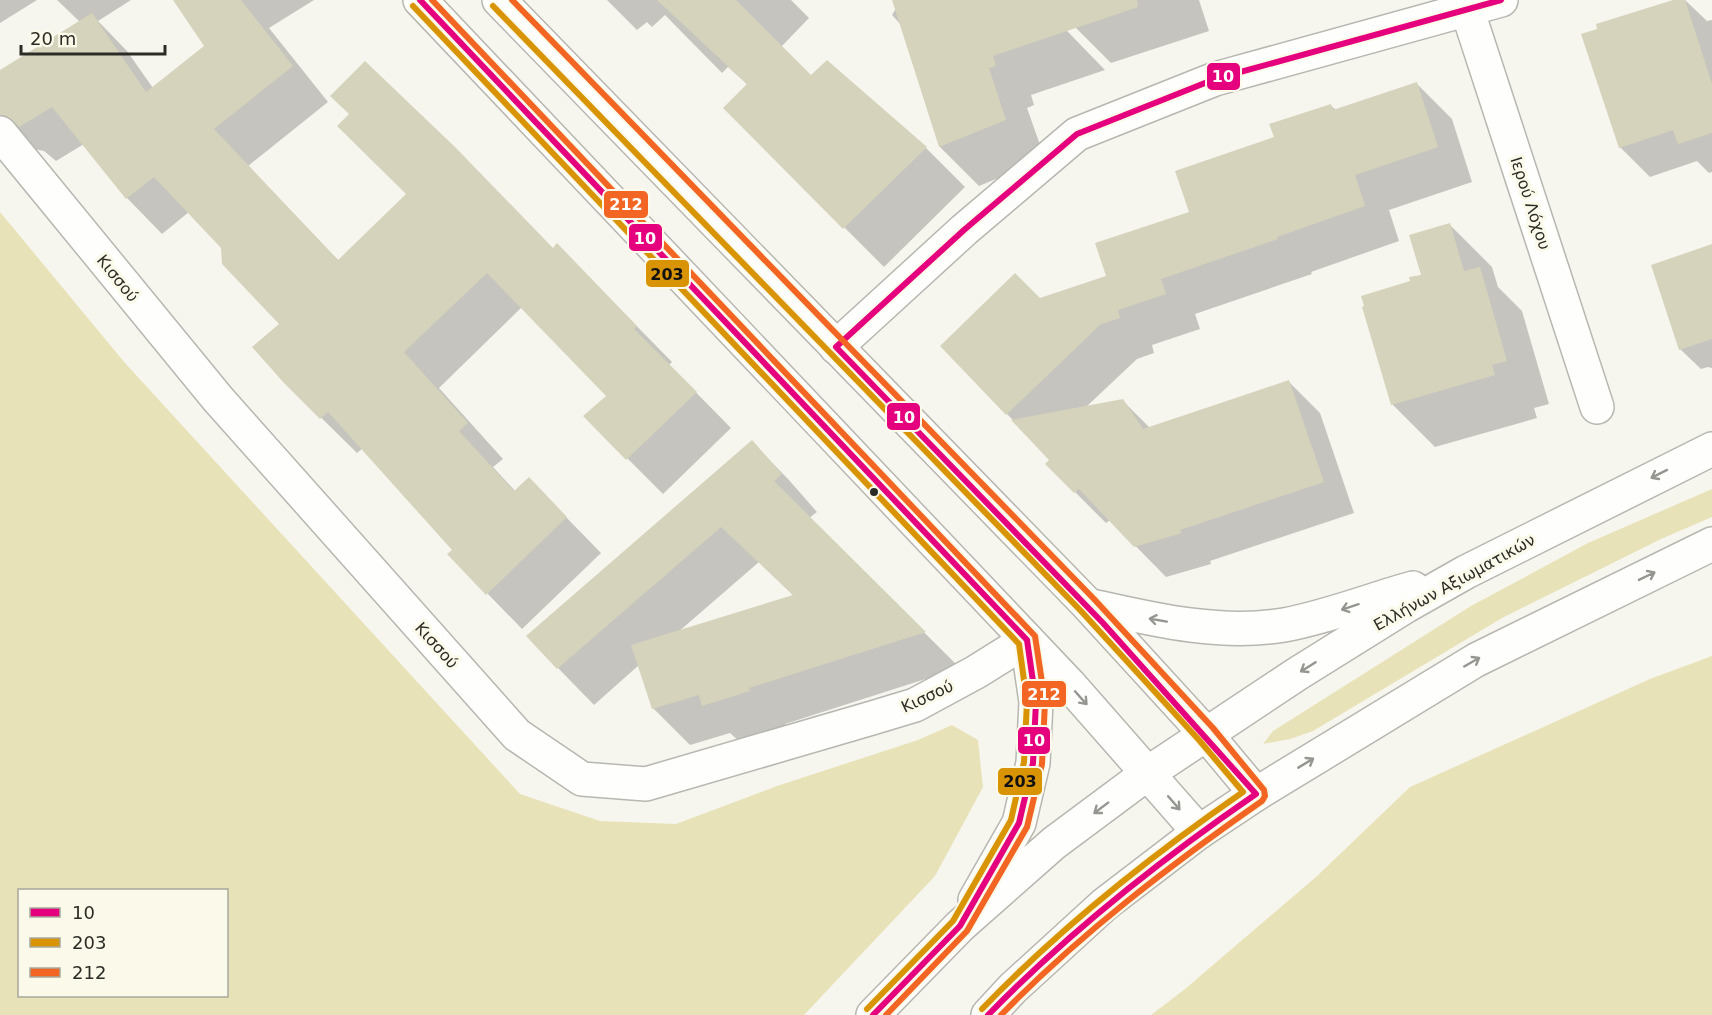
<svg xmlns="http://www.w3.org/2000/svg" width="1712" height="1015" font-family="'DejaVu Sans',sans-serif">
<rect width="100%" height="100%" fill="#f7f6ee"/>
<!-- green -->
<path fill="#e8e2b8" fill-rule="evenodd" d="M0,212l125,151 395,431 80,27 76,3 101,-38 141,-46 34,-15 26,15 5,47 -48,89 -131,139h-804zM226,890v106h-206v-106z
M1712,489v28l-51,22 -159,79 -189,113 -23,8 -27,5 10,-13 198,-125 117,-63z
M1712,656v359h-561l34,-26 131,-112 94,-90 240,-108z"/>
<!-- shadow -->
<path fill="#0003" fill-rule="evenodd" d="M0,0h37l-37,23z
M57,0h74l-33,21 29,30 26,37 53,-42 -31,-46h139l-45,28 59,74 -80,64 91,95 214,-12 4,-4 115,117 -3,3 62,63 -68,66 -78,-78 23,-20 -86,-89 -83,81 64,71 -10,8 23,25 13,-13 72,74 -79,76 -35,-36 -33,-43 -91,-102 -6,5 -72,-71 -4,-58 -58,-76 -34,-36 -27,22 -35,-36 -43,-54 -28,17 -12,-10 -10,-2 -34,-28v-49l80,-50z
M607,0h184l18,18 -28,29 30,30 115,71 39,39 -81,80 -159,-159 23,-23 -20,-18 -6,6 -57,-58 -13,12 -5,-5 -10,8z
M901,0h136l68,70 -74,25 3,10 -7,3 18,51 -66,27 -39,-39 -38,-121 -10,-11z
M1062,0h137l10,31 -98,32 -43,-43z
M1678,0h7l22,21 5,-1v152l-3,1 -12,-12 -47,16 -30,-30z
M1417,84l35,35 20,63 -83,28 10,31 -88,31 1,2 -117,40 5,15 -48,16 2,8 -17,6 -52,49 38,-7 27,27 139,-46 31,31 34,100 -144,48 1,3 -45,13 -56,-57 -4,3 -59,-59 4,-4 -109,-114 98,-46 68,-23 83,-64 85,-75 54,-33 6,5z
M1449,224l43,43 6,20 24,24 27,93 -15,4 3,10 -102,29 -42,-42 -30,-97 59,-32z
M1712,251v117l-4,-1 -7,2 -21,-20z
M752,442l36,37 29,33 -8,6 151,150 -175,56 1,4 -46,14 -10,-9 -40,12 -37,-37 -14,-43 -45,40 -36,-37zM759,562l35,34 -117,37z"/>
<!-- building -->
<path fill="#d6d3bc" d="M173,0h68l52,66 -79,63 124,131 68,-66 -69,-68 12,-12 -19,-18 35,-35 90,86 98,101 4,-5 80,83 -3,3 63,63 -71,68 -43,-44 23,-20 -119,-123 -83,79 64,71 -9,8 55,60 15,-14 38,40 -81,78 -39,-41 5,-4 -124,-138 -8,7 -36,-36 -32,-36 27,-23 -57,-60 -1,-16 -67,-71 -28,22 -74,-92 -33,20 -12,-11 -7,-1v-45l92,-57 54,79 58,-46z
M657,0h79l75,75 16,-15 100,87 -84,82 -120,-121 24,-24z
M892,0h245l1,7 -145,49 3,10 -7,2 17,52 -67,27z
M1673,0h12l27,84v49l-34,11 -5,-14 -54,18 -38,-114 16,-5 -1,-5z
M1417,82l21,65 -83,28 10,31 -88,31 1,2 -117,40 5,15 -48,16 2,8 -19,6 -95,91 -66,-69 75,-73 25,25 66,-22 -11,-33 94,-31 -14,-41 99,-34 -5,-13 62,-20 2,6z
M1450,223l14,48 16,-4 27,94 -15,4 3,10 -104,30 -29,-98 2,-1 -3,-10 49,-15 -1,-4 12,-2 -12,-40z
M1712,244v95l-33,11 -28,-85z
M1289,380l35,102 -144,48 2,3 -48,14 -55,-58 -5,4 -29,-29 4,-4 -38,-40 112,-21 20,30z
M752,440l30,34 -8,7 152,151 -177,56 1,3 -48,15 -3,-11 -47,14 -21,-64 162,-50 -72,-68 -164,142 -31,-33z"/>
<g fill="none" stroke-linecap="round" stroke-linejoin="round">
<!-- minor casing -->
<g stroke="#b7b6b0" stroke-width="36">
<path id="minor" d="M1464,0l133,407
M0,133l218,266 299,336 65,44 64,5 226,-66 43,-13 61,-33 51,-32
M836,347l128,-117 113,-96 138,-55 286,-79"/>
</g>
<!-- tertiary casing -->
<g stroke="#b7b6b0" stroke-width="36">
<path id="tertiary" d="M420,0l649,684 130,148
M499,0l589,605 118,129 50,60"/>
</g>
<!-- primary casing -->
<g stroke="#b7b6b0" stroke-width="36">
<path id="primary" d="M1088,605c63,14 131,31 196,20 44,-8 86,-25 129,-37
M975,900l44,-77 14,-60 3,-61 -9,-62
M873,1015l87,-89 94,-83 94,-70 149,-99 109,-68 60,-34 246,-123
M988,1015l25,-27 92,-84 94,-72 57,-38 220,-134 236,-116"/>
</g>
<!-- minor -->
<use href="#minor" stroke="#fefefc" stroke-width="33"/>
<!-- tertiary -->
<use href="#tertiary" stroke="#fefefc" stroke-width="33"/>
<!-- primary -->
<use href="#primary" stroke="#fefefc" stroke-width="33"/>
<!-- bus-1 casing -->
<g stroke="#fbfaea" stroke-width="10">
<path id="bus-1" d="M420,0l607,640 9,62 -3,61 -14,60 -59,103 -87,89
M988,1015c82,-84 172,-155 268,-221l-153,-171 -267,-276 128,-117 113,-96 138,-55 286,-79"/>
</g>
<!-- bus-2 casing -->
<g stroke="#fbfaea" stroke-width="10">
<path id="bus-2" d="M413,6l606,638 8,58 -3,60 -13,58 -58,101 -86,88
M493,6l588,605 118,129 44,52c-94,65 -182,135 -261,217"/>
</g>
<!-- bus-3 casing -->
<g stroke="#fbfaea" stroke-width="10">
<path id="bus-3" d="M432,0l603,636 10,66 -3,62 -15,63 -60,104 -81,84
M512,0l582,599 119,129 51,62 1,6 -3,5c-93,65 -182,133 -261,214"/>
</g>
<!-- bus-1 -->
<use href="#bus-1" stroke="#e5007d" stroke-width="6"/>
<!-- bus-2 -->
<use href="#bus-2" stroke="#d99406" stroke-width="6"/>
<!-- bus-3 -->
<use href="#bus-3" stroke="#f26522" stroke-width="6"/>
</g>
<!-- one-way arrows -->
<defs><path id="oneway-shaft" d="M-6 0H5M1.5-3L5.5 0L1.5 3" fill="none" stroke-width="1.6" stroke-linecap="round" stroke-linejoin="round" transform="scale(1.5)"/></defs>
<g stroke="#959591">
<use href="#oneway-shaft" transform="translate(1659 474) rotate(153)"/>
<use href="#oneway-shaft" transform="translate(1647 576) rotate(-26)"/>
<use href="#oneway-shaft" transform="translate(1350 607) rotate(162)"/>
<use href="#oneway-shaft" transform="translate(1158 620) rotate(-170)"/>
<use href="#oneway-shaft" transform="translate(1472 662) rotate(-30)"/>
<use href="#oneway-shaft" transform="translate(1308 667) rotate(148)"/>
<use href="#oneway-shaft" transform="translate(1081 698) rotate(48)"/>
<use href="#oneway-shaft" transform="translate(1306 763) rotate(-31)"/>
<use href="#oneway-shaft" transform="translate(1174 803) rotate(49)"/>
<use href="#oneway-shaft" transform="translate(1101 808) rotate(143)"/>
</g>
<!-- markers -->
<circle fill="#2c2c26" stroke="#fbfaea" stroke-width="2" cx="874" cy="492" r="5"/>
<g text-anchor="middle" stroke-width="6" stroke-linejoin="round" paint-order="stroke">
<!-- street labels -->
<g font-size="16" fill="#2c2c26" stroke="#fbfaea">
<text transform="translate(1531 203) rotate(72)" y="6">Ιερού Λόχου</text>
<text transform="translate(118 278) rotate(51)" y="6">Κισσού</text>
<text transform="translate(1454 582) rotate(-29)" y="6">Ελλήνων Αξιωματικών</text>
<text transform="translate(437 645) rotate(48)" y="6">Κισσού</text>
<text transform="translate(927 696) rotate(-25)" y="6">Κισσού</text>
</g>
</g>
<g stroke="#fbfaea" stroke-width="2">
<rect x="1206" y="62" width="35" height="29" rx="6" fill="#e5007d"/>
<rect x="603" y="190" width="46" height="29" rx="6" fill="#f26522"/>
<rect x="628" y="223" width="35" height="29" rx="6" fill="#e5007d"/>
<rect x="645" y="259" width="45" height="29" rx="6" fill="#d99406"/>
<rect x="886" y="402" width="35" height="29" rx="6" fill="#e5007d"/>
<rect x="1021" y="680" width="46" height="28" rx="6" fill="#f26522"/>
<rect x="1017" y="726" width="34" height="29" rx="6" fill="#e5007d"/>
<rect x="997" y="767" width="46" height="29" rx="6" fill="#d99406"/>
</g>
<g font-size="16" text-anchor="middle" font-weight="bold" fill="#fff">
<text x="1223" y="82">10</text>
<text x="626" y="210">212</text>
<text x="645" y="244">10</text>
<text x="904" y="423">10</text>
<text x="1044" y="700">212</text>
<text x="1034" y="746">10</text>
</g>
<g font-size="16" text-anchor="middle" font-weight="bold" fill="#111">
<text x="667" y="280">203</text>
<text x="1020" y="787">203</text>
</g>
<!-- legend -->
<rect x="18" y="889" width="210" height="108" fill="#fbfaea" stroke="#a8a89c" stroke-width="1.5"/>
<rect x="30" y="908" width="30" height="9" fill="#e5007d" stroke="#a8a89c" stroke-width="1.5"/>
<text x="72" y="919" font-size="18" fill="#2c2c26">10</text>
<rect x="30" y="938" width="30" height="9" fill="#d99406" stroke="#a8a89c" stroke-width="1.5"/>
<text x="72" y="949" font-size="18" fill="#2c2c26">203</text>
<rect x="30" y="968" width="30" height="9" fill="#f26522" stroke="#a8a89c" stroke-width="1.5"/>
<text x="72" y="979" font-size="18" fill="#2c2c26">212</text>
<!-- scale -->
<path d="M21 45v9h144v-9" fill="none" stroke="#2c2c26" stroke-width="3"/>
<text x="30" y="45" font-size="18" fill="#2c2c26" stroke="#fbfaea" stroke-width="4.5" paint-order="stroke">20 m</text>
</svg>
